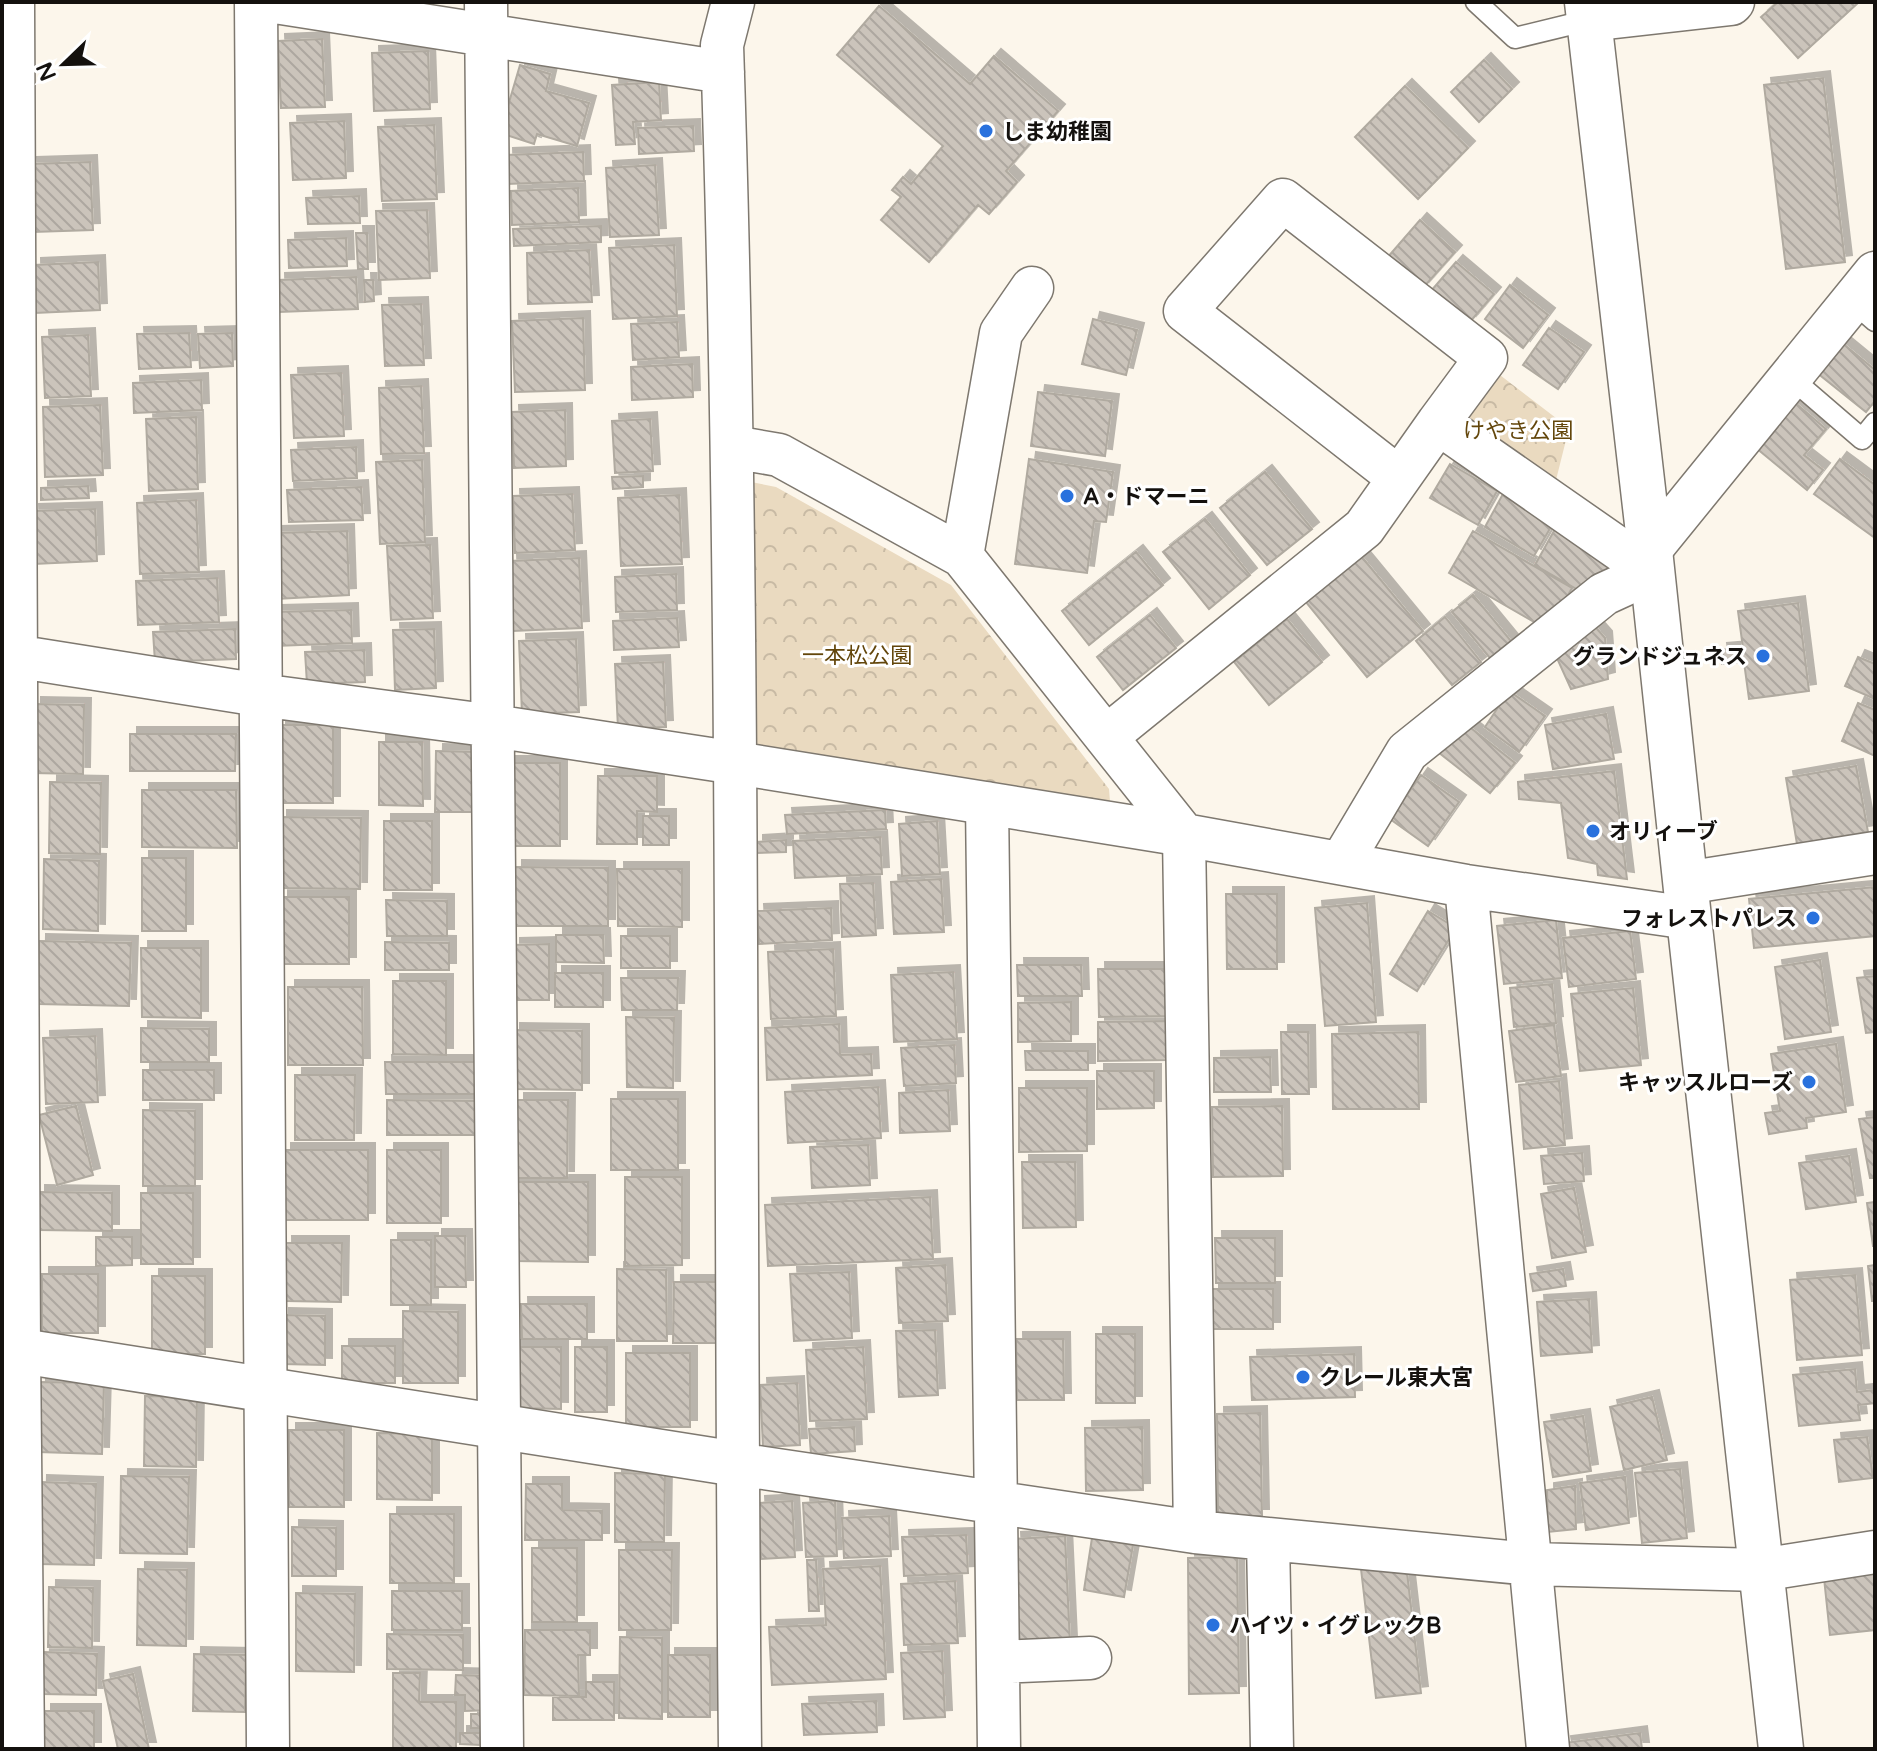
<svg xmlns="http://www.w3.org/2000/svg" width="1877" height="1751" font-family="'Varela Round','Noto Sans JP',sans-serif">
<defs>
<pattern id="park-crowns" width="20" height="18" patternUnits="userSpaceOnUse" patternTransform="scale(2)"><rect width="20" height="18" fill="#eadac0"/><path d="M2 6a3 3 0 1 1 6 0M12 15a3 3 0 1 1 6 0" fill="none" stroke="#c8baa4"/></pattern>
<pattern id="building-back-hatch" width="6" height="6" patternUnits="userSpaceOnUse" patternTransform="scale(2)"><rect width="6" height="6" fill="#cbc4bb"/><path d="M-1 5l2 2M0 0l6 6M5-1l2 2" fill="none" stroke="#ada7a0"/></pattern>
<filter id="shadow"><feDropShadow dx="7" dy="-7" stdDeviation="0" flood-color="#0004"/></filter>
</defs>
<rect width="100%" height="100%" fill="#fcf6eb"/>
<!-- park -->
<path fill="url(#park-crowns)" d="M1496,372l73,56 -17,68 -93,-69z
M751,482l25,5 175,98 158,204 1,13 -361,-56z"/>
<!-- building -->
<path fill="url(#building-back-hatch)" stroke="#b0aaa0" stroke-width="2" filter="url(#shadow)" d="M1778,2h81l-61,56 -37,-41z
M879,6l91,78 24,-28 64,55 -52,60 11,11 -28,32 -11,-9 -49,57 -48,-42 20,-23 -9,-7 11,-13 8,7 32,-38 -106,-91z
M322,39l3,68 -44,1 -3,-67z
M428,51l2,58 -56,2 -2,-58z
M1484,60l28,29 -33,33 -28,-30z
M520,65l30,9 -4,17 43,12 -12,43 -40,-12 -3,10 -34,-11z
M1823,78l22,184 -59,7 -22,-184z
M659,82l2,38 -28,2 2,22 -19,1 -4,-60z
M1405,86l63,62 -50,51 -63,-62z
M344,121l2,57 -53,2 -3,-57z
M434,125l3,74 -55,2 -4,-74z
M693,126l1,25 -55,3 -1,-26z
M583,152l1,29 -77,3 -1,-29z
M90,162l3,68 -60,2 -3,-68z
M655,165l4,70 -49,2 -4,-69z
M578,188l1,34 -67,3 -1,-34z
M359,196l1,27 -52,1 -2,-26z
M427,210l3,68 -51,2 -3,-69z
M1420,220l35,32 -33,37 -35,-31z
M601,226v16l-87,4 -1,-17z
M356,233h11l1,36h-10z
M346,238l1,28 -58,2 -1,-28z
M674,245l3,71 -64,3 -4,-71z
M589,250l3,52 -64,2 -1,-51z
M98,262l2,48 -65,3 -1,-48z
M1456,262l38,32 -25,29 -38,-32z
M356,277l2,32 -79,3 -1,-32z
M364,280h9l1,21 -9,1z
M1510,285l38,30 -25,33 -38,-29z
M421,304l3,61 -39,1 -3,-61z
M583,318l2,72 -70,2 -3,-71z
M1093,319l44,11 -11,45 -44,-11z
M677,322l2,35 -46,3 -2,-36z
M1549,328l35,24 -26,37 -35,-24z
M189,333l2,34 -52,2 -2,-35z
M232,333l1,33 -33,2 -2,-34z
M88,335l3,61 -46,2 -3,-61z
M1841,342l34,28v31l-9,11 -50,-40z
M692,364l1,33 -61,3 -1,-33z
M341,373l3,63 -50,2 -3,-63z
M201,380l1,30 -68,3 -1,-30z
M421,386l3,67 -43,1 -2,-66z
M1038,392l74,9 -7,55 -74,-10z
M1793,401l33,28 -22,26 19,15 -16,20 -52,-43z
M100,405l3,70 -58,2 -2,-70z
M565,410l1,56 -52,2 -2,-56z
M196,417l2,72 -49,2 -3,-72z
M650,419l3,52 -38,2 -3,-52z
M356,447l1,31 -64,3 -2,-31z
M1029,459l84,13 -7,50 -12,-1 -7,52 -72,-9z
M1840,459l35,26v53l-61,-44z
M422,460l3,82 -45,2 -4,-82z
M1450,464l47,27 -19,34 -48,-27z
M1265,472l47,57 -45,36 -47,-57z
M643,476v11l-30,2 -1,-12z
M88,486l1,12 -48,2v-12z
M361,487l2,33 -74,2 -2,-32z
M1504,492l51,28 -21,36 -49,-29z
M572,494l3,56 -60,3 -2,-57z
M679,495l3,69 -61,2 -3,-68z
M196,500l3,72 -59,2 -3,-71z
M95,509l2,52 -63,3 -2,-53z
M1205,519l45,56 -41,34 -46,-57z
M1559,522l58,34 -25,42 -57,-33z
M347,531l2,64 -73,4 -2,-66z
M1473,531l99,57 -24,42 -99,-57z
M430,545l3,73 -42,2 -4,-74z
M1136,552l27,33 -74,60 -27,-34z
M1361,556l62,75 -56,46 -62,-76z
M579,558l3,70 -69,3 -3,-70z
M676,574l1,36 -61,2 -1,-35z
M217,578l2,44 -81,3 -2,-44z
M1473,595l38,46 -21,17 -38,-46z
M1798,603l11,88 -60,8 -5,-37 -22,2 -2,-14 23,-2 -5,-37z
M351,610l1,33 -77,3 -1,-34z
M1150,615l26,33 -53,42 -26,-33z
M1445,617l36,45 -29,23 -36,-44z
M677,618l2,29 -65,3 -1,-29z
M1287,619l35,43 -53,43 -35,-43z
M1590,621l15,17 3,41 -37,10 -15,-33z
M235,629l1,30 -81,3 -2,-30z
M434,629l2,59 -41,2 -2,-60z
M576,639l3,73 -57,2 -3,-73z
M364,650l1,32 -58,2 -2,-32z
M1858,657l17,7v35l-30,-13z
M663,662l3,65 -48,2 -3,-65z
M1509,691l36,25 -26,36 -34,-25z
M1858,703l17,7v46l-33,-15z
M34,704l50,1 -1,69 -51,-1z
M1606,714l8,45 -61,10 -8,-44z
M1462,721l53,42 -25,30 -52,-41z
M279,725h54v78h-54z
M130,734h106l-1,37h-105z
M379,742h43l1,64 -44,-1z
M436,751l42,1v60h-43z
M509,763h51v83h-51z
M1856,766l12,66 -71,12 -11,-66z
M1614,771l13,108 -29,-4 -1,-11 -29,-6 -7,-55 -42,-4 -1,-17z
M1421,775l38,27 -31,44 -38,-27z
M598,776h59v36l-20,-1v33h-40z
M50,782l51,1 -1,71 -51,-1z
M142,790h94l1,58 -95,-1z
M885,810l1,19 -99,5 -2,-19z
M643,816h26v29h-26z
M280,817l81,1 -1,71 -80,-1z
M384,821h48v69h-48z
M937,821l3,53 -38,2 -3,-52z
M880,837l2,37 -87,4 -2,-37z
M786,840v12l-30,1v-11z
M142,858h44v73h-44z
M44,859l55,2 -1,70 -55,-2z
M515,867l93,1v58h-93z
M617,869h65v58l-64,-1z
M941,879l3,53 -50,2 -3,-52z
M873,883l3,52 -34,2 -2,-53z
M1875,887v49l-121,12 -5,-49z
M1226,894h51v75h-50z
M281,897h68v67h-68z
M386,900l61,1v35h-60z
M1367,903l9,119 -51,4 -10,-118z
M831,908l1,32 -73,4 -2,-33z
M1428,911l28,17 -39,63 -27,-17z
M1556,920l6,58 -58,6 -7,-58z
M1630,931l6,48 -67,8 -6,-49z
M556,935h47l1,28 -48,-1z
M621,936h49v32h-49z
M39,941l92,2 -2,63 -91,-2z
M385,942l64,1v27h-64z
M549,944v56h-36v-55z
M141,948h60v70l-59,-1z
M833,949l3,67 -65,3 -3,-67z
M1820,960l11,72 -46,7 -10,-72z
M1017,965h64l1,31h-64z
M1098,969h74v47l-73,1z
M953,972l4,67 -63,3 -3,-67z
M555,973h48v34h-48z
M1875,976v56l-9,1 -9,-55z
M621,978h57l-1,32h-55z
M393,981h53v74l-53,-1z
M1552,984l4,39 -42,4 -4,-39z
M288,987h74l1,78h-75z
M1633,988l8,77 -61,6 -9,-77z
M1071,1002v39l-53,1v-39z
M626,1017l48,1 -1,70 -46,-1z
M1168,1021l1,39 -71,1v-39z
M839,1024l1,31 31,-1 1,21 -105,5 -2,-52z
M1554,1025l7,51 -45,6 -7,-51z
M141,1028l68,1v33h-68z
M513,1030l69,1v59l-69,-1z
M1281,1032h27l1,62h-27z
M1418,1032l1,77h-86l-1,-75z
M95,1036l3,66 -52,2 -3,-66z
M1836,1044l10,68 -40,6 1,10 -38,6 -4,-21 15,-2 -9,-57z
M954,1045l2,38 -52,3 -3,-38z
M1025,1051h63v19h-62z
M1270,1057l1,35h-57v-34z
M385,1062h100l-1,32h-98z
M143,1070h71v30h-71z
M1097,1071h57v37l-57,1z
M295,1075h60l-1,65h-59z
M1559,1081l6,64 -41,4 -5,-64z
M878,1087l3,51 -93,5 -3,-51z
M1019,1088h68v63l-68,1z
M948,1090l2,41 -50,2 -1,-40z
M611,1099h67v71h-67z
M387,1100l92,1v34h-92z
M517,1100h51l-1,78h-50z
M76,1106l17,69 -36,10 -18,-70z
M1282,1106l1,70 -70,1 -1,-70z
M143,1110l52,1v75h-52z
M1875,1117v61h-5l-11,-59z
M868,1145l2,40 -58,3 -2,-41z
M284,1150h84v70h-84z
M387,1150h54v73h-54z
M1582,1153l2,28 -40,3 -3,-28z
M1849,1156l7,46 -50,7 -7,-46z
M1022,1162h53l1,65 -53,1z
M625,1177h57v88l-57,1z
M513,1182h75v80l-75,-1z
M1574,1188l12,64 -34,6 -11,-64z
M38,1192l74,1v38l-74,-1z
M141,1193h52v71h-52z
M930,1197l3,62 -165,7 -3,-61z
M1875,1202v44h-2l-6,-43z
M435,1236h30l1,51h-31z
M96,1237h36v28l-36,1z
M1215,1238h60v45h-59z
M391,1240h40v65h-40z
M285,1243h57l-1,59 -55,-1z
M945,1265l3,56 -49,2 -3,-55z
M1875,1265v36h-3l-4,-35z
M617,1269l49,1 1,71h-50z
M1563,1269l3,17 -33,5 -3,-17z
M849,1272l3,66 -58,3 -4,-67z
M42,1274h56v59h-56z
M1855,1275l7,80 -65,5 -7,-80z
M152,1276h53v78h-53z
M674,1282h44l1,61h-46z
M1212,1289h61v40h-61z
M1589,1299l3,53 -51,4 -4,-54z
M521,1304h66v35h-65z
M403,1311l55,1v71h-55z
M282,1315l43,1v49l-43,-1z
M935,1330l3,65 -39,2 -3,-66z
M1096,1334h39v69h-39z
M1016,1339h47l1,61h-47z
M342,1346h53v37h-53z
M513,1347h48v62l-47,-1z
M575,1347h32v65h-32z
M863,1347l4,72 -57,2 -4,-71z
M626,1353h64v74h-64z
M1354,1354l1,43 -103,3 -2,-43z
M1855,1369l2,23 17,-2 1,6v7l-17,2 2,15 -61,6 -6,-51z
M39,1382l65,1 -2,71 -64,-2z
M797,1383l3,62 -37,2 -3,-62z
M145,1396l52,1 -1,70 -52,-1z
M1652,1397l15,63 -43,10 -14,-63z
M1260,1413l2,103h-44l-1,-102z
M1583,1416l8,55 -38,6 -9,-55z
M854,1427l1,24 -44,3 -2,-25z
M1142,1427l1,63 -57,1 -1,-63z
M289,1430h55v77h-55z
M377,1433l55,1v66l-55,-1z
M1867,1437l6,41 -34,4 -5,-42z
M1680,1469l7,69 -45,5 -7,-70z
M615,1473l50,1 -1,68h-49z
M121,1476l68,1 -2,77 -67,-1z
M1625,1477l4,46 -43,7 -6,-47z
M40,1482l56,2 -2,81 -56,-1z
M526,1484h36v26l40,1v29h-77z
M1575,1486l1,43 -28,3 -1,-42z
M792,1501l3,56 -34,2 -3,-56z
M835,1501l2,55 -31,1 -3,-54z
M390,1514h64v69h-64z
M889,1516l2,40 -47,2 -2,-40z
M292,1527l44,1v48h-44z
M966,1535l2,38 -64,3 -2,-39z
M1065,1536l5,108 -50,3 -6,-108z
M1092,1538l41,7 -9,52 -40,-7z
M532,1548h45v74h-45z
M619,1550h53l-1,80h-52z
M1237,1557l2,136 -50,1 -1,-136z
M807,1560h9l3,51h-10z
M1406,1564l15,129 -45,5 -15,-129z
M880,1566l6,113 -114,6 -3,-58 57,-2 -3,-56z
M138,1569l49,1 -1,76 -49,-1z
M1875,1572v58l-45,5 -6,-57z
M955,1581l3,62 -54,2 -3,-61z
M49,1587l44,1 -1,60 -44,-1z
M392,1591h70v39h-70z
M296,1593l59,1 -1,78 -58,-1z
M525,1630h65v25h-12l1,41 -55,-1z
M387,1634l76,1v35l-76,-1z
M620,1637l42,1v81l-43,-1z
M942,1651l3,66 -41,2 -3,-66z
M43,1652l54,2 -1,41 -54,-1z
M194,1654l52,1 -1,57 -52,-1z
M668,1655h42v62h-42z
M393,1673h27l-1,29h37v47l-63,-1z
M133,1674l16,75h-31l-15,-68z
M456,1675l35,1v34l-26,1v-16h-10z
M586,1682h28v38h-61v-23h33z
M876,1701l1,31 -73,3 -2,-31z
M44,1711h50v38h-50z
M471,1714h20v14h-20z
M460,1733h20v12l-20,-1z
M1640,1733l2,16h-77l-1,-6z"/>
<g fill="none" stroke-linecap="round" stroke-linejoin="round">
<!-- service casing -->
<g stroke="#7e786f" stroke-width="23">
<path id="service" d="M1476,2l39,36 74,-18
M1852,301l23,20
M1790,377l72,62 13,-16"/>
</g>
<!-- minor casing -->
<g stroke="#7e786f" stroke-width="45">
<path id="minor" d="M13,2l6,1348 4,399
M256,2l12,1747
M275,2l448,70
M486,2l16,1747
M733,2l-11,43c19,568 12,1136 18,1704
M1589,20l142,-16 2,-2
M733,447l46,8 183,101 222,279 11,697
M1399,478l-214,-167 98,-111 203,158 -48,65
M1650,550l225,-277
M962,556l39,-223 31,-45
M2,654l258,41 233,31 243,37 448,72 282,51 223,32
M1106,737l258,-209 74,-105 214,149
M987,803l12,946
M1341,863l66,-111 197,-158 48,-22
M1685,883l190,-30
M1466,886l82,863
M737,1464l458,68 336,32 229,6 115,-18
M1268,1539l4,210
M998,1662l92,-4"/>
</g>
<!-- tertiary casing -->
<g stroke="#7e786f" stroke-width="47">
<path id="tertiary" d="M1587,2l63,548 39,368 92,831
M2,1348l735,116"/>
</g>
<!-- service -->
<use href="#service" stroke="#fff" stroke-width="20"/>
<!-- minor -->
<use href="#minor" stroke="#fff" stroke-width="42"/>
<!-- tertiary -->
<use href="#tertiary" stroke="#fff" stroke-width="44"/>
</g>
<!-- markers -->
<g fill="#2971dd" stroke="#fff" stroke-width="3">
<circle cx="986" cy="131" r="8"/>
<circle cx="1067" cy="496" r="8"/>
<circle cx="1763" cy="656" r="8"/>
<circle cx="1593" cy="831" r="8"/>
<circle cx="1813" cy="918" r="8"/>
<circle cx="1809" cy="1082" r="8"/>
<circle cx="1303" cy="1377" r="8"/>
<circle cx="1213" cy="1625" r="8"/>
</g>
<g text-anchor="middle" stroke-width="6" stroke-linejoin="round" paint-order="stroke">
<!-- poi labels -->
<g font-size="22" font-weight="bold" fill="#14110e" stroke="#fff" text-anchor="start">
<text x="1002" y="139">しま幼稚園</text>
<text x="1083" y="504">A・ドマーニ</text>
<text x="1747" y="664" text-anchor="end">グランドジュネス</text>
<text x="1609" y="839">オリィーブ</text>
<text x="1797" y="926" text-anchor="end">フォレストパレス</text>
<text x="1793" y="1090" text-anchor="end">キャッスルローズ</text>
<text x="1319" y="1385">クレール東大宮</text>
<text x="1229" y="1633">ハイツ・イグレックB</text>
</g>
<!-- park labels -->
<g font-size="22" fill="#63460b" stroke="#fff">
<text x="1518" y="438">けやき公園</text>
<text x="857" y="663">一本松公園</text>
</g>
</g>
<!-- border -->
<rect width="1877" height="1751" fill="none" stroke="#14110e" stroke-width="8"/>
<!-- north arrow -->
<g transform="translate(64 64) rotate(247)" stroke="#ffffff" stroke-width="6" paint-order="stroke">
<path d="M0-6L14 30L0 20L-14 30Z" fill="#14110e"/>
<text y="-12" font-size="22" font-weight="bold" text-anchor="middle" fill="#14110e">N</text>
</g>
</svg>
